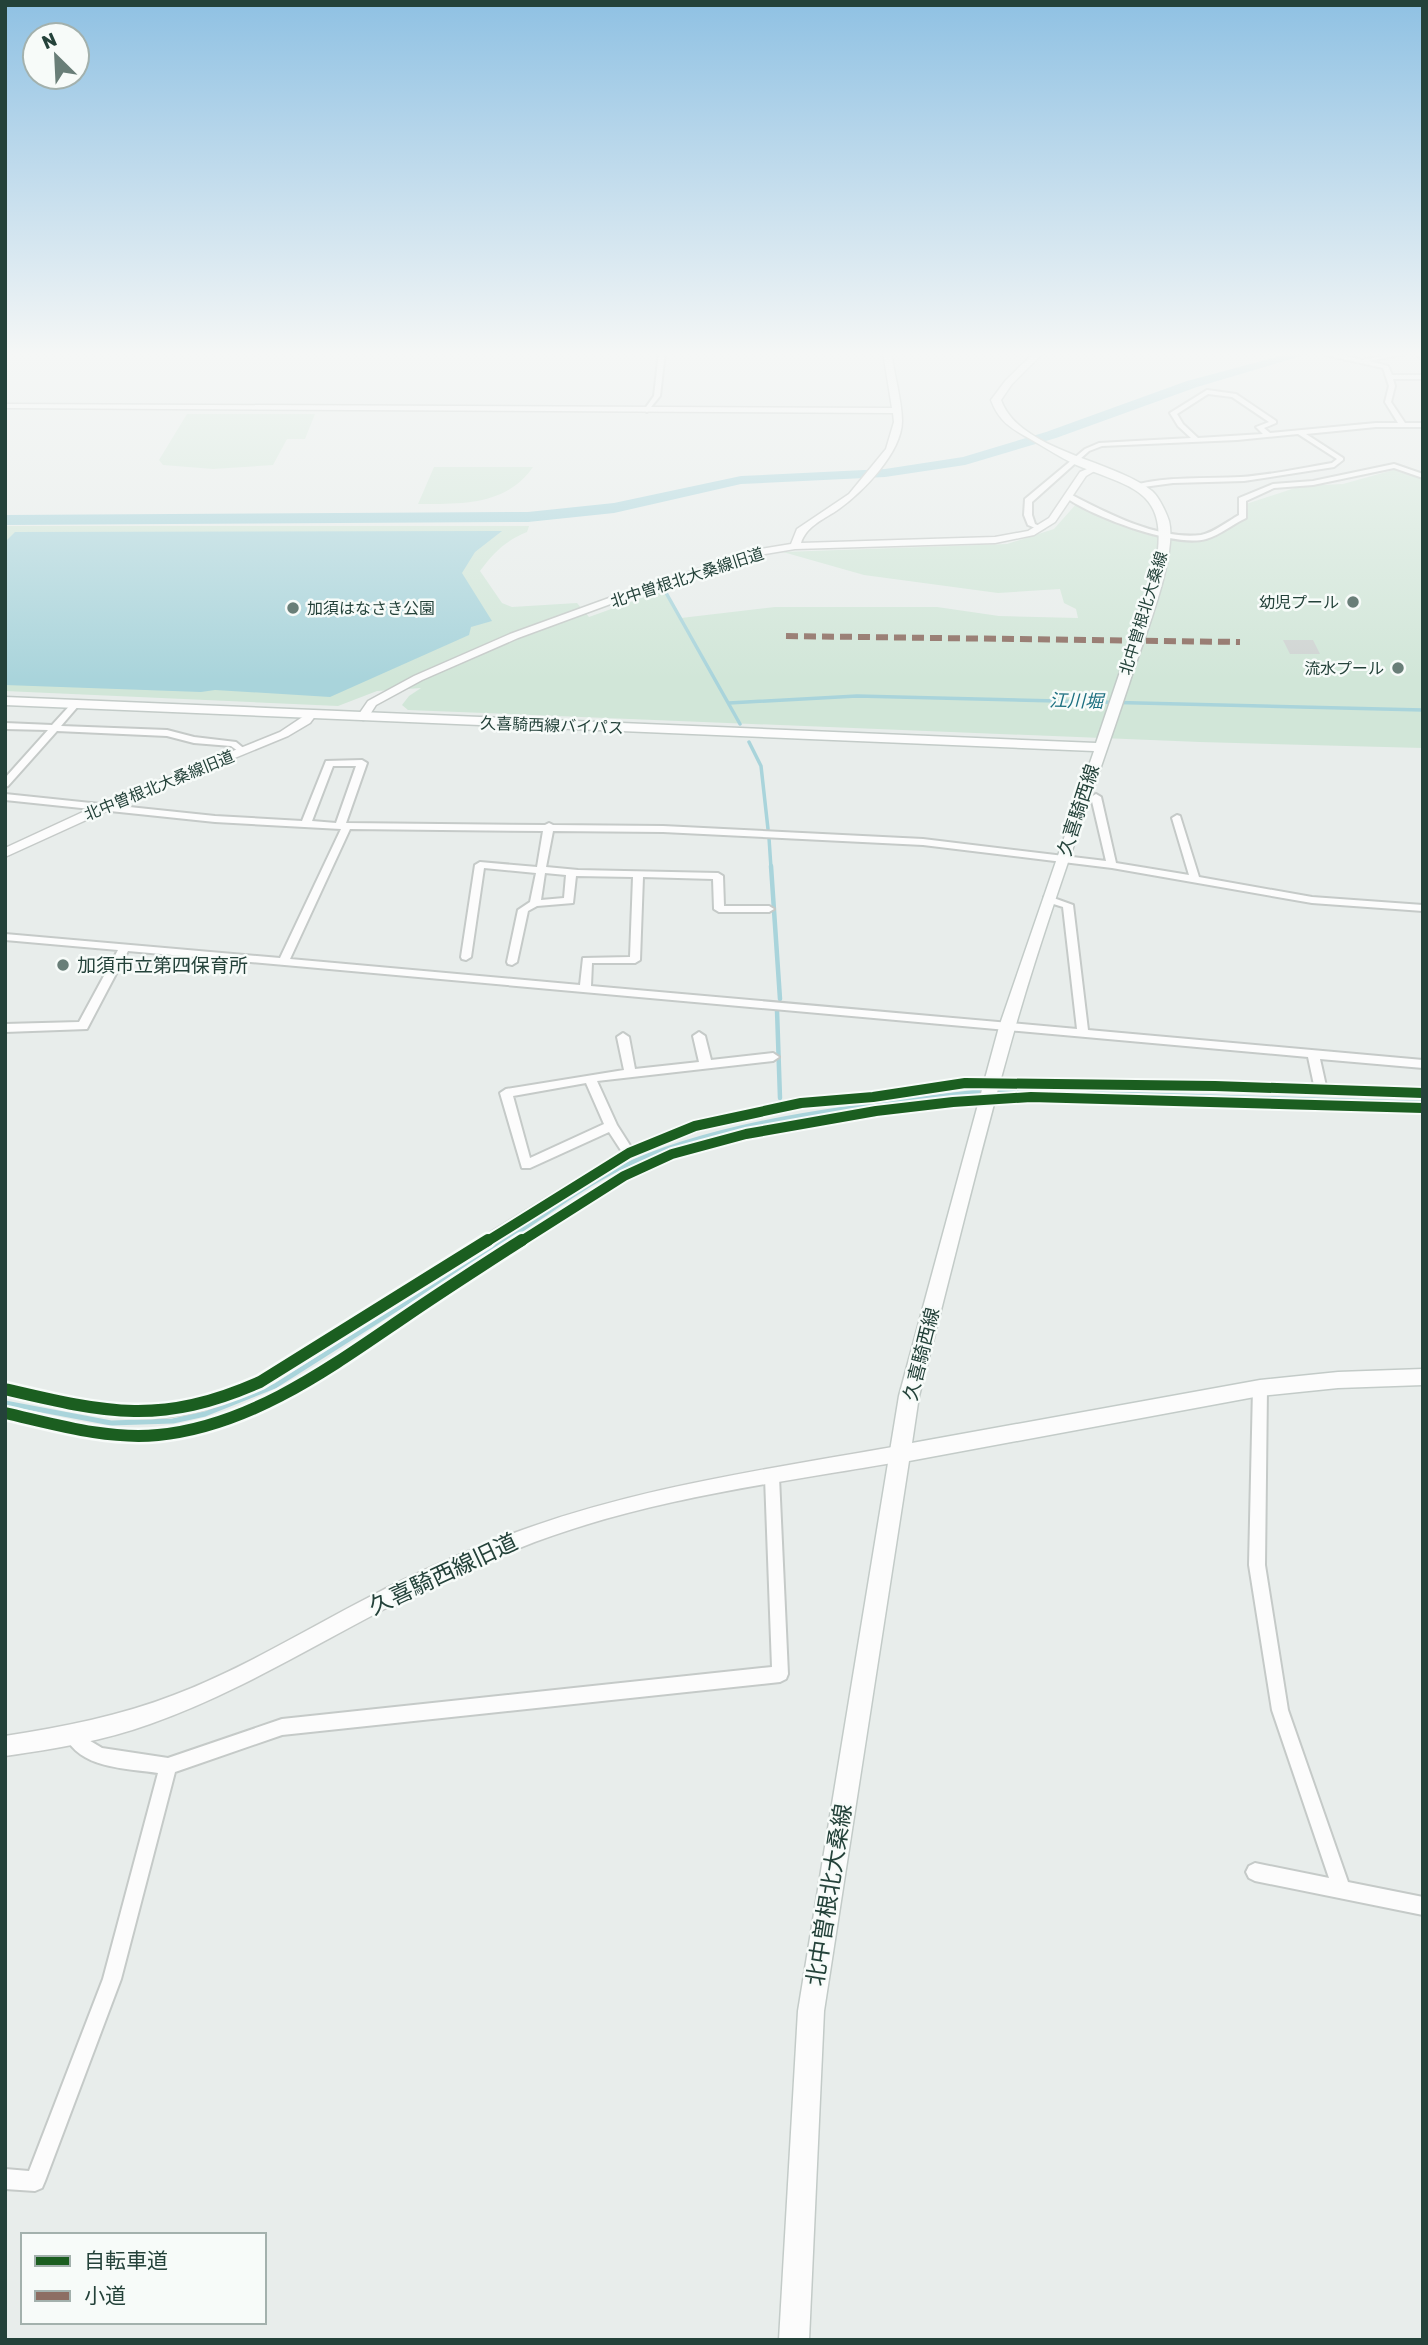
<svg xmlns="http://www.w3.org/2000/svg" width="1428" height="2345" font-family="Rubik,'Noto Sans JP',sans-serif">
<rect width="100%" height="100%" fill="#e8edeb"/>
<!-- green -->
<path fill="#d1e6d8" d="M187,414h128l-10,25h-18l-14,26 -60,4 -50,-4 -4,-5z
M434,467h99c-27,39 -72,37 -115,37z
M1397,469l26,9v270l-223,-6 -792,-32 -6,-5 7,-9 12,-8 -44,3 -39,15 -333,-15v-165h524l-2,6c-22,9 -33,20 -47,39l22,32 10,4 65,-4 12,14 75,-27 17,28 94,-11h162l62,9 79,2 -2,-9 -12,-6 -4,-14 -62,4 -134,-18 -81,-23 224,-8 47,-15 24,-27 25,15 52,20 51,1 41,-21 -1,-13 55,-18 42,-2z"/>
<!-- water -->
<path fill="#a9d4db" d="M502,531l-27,21 -13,21 30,48 -21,6 -2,8 -139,62 -115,-7 -14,2 -196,-7v-143l10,-10z"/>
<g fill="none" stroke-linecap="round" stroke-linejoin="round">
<!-- stream-far2 -->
<path stroke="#a9d4db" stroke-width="3.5" d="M665,591l75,133
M729,703l128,-7 566,14
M749,742l12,24 7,63
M769,838l2,30"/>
<!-- stream-far1 -->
<path stroke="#a9d4db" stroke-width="4.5" d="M771,866l9,133
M777,1010l3,88
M993,1090l430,13
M503,1242c38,-24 76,-54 117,-74 100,-49 254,-64 365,-77"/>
<!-- stream -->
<path stroke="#a9d4db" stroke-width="5" d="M5,1403l106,20 62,-2 32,-7 70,-28 230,-146"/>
<!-- river -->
<path fill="#a9d4db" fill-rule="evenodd" d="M1295,352h20l-118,35 -141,51 -91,27 -80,12 -144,7 -127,29 -86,9 -523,3v-10l523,-3 86,-9 127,-27 144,-7 78,-12 83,-25 141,-51z"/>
</g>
<!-- building -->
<path fill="#cfd4d2" d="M1283,640h30l7,14h-30z"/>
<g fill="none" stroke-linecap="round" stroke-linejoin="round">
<!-- minor casing -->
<g stroke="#c5cac8" stroke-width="4">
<path id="minor" d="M659,352h6l-5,44 -13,16 -3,-2 10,-14z
M1327,352l36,8 39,-8h11l-44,9 19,5 4,9h31v4h-30l2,7 -4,16 14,21h18v4h-47l-70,7 37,24v2l-9,7 -90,14 -71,2 -37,5 -2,-1v-2c34,-9 71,-6 107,-8 30,-2 61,-9 91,-14l5,-4 -39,-25 -61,6 -135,6 -13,5 -57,51v13l3,9 9,4 -4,2 -12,-5 -4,-10 1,-16 60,-50 14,-6 92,-5 -13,-12 -8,-13 37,-23 29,4 40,27v2l-12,5 6,5 106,-10h22l-13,-21 4,-16 -6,-18 -58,-13zM1208,394l24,3 37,25 -13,5 7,7 -65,4 -15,-14 -6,-10z
M1413,352h6l4,3v5z
M1394,464l29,10v4l-29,-10 -81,17 -39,3 -28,13v17c-13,6 -26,17 -40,21 -31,9 -115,-23 -141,-42l7,-2c37,19 86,45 129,40 12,-2 27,-14 38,-20v-17l34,-14 40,-3z
M76,701l4,3 -19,22 106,4 27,7 42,5 11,9 -5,3 -11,-8 -37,-3 -27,-7 -110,-5 -49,55 -3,1v-9l43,-48 -43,-1v-6l47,2 21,-23z
M362,760l5,3 -21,60 199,2 4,-2 4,2 110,1 260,13 183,22 -15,-64 5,-3 5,3 15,66 73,12 -17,-57 5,-3 3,1 19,61 113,20 111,8v6l-111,-8 -200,-35 -189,-23 -260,-13 -110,-1 -7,36 32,3 140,3 5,3 1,30h45l5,3 -5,3h-50l-5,-3 -1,-30 -70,-2 -3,83 -5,3h-43l-1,23 486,43 -14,-122 -19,-6v-4l4,-1 25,9 15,125 335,30v8l-103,-9 6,27 97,3v8l-208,-7 -250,-3 -92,14 -72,6 -103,23 -65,26 -368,230c-23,10 -47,21 -72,26 -63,15 -126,-3 -188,-17v-12c62,15 126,32 189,18 21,-5 41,-14 61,-23l367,-226 -13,-20 -79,36h-8l-22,-75 6,-4 118,-19 -7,-33 6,-4 6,4 6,32 64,-7 -6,-26 6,-4 6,4 6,24 62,-7 6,4 -6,4 -176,20 20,44 14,22 64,-25 106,-23 72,-6 92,-14 250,3 99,3 -6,-28 -1180,-106 -41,78 -82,3v-8l74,-2 39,-72 -113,-10v-6l275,24 61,-129 -126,-7 -210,-22v-6l210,22 87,5 24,-60zM333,766h23l-20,57 -24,-2zM350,829l193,2 -6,36 -57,-5 -5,3 -14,92 1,2 4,1 5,-3 13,-89 52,5 -6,29 -12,8 -11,52 1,2 4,1 5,-3 11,-51 9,-5 36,-3 3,-27 57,1 -3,80 -47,1 -3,27 -290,-26zM545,873l21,2 -2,23 -23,2zM586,1083l18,41 -74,34 -17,-62z
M1260,1382l5,2 2,4 -2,177 23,145 60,172 75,15v18l-168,-34 -6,-3 -3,-6 3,-6 6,-3 74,15 -57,-168 -23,-145 4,-177 2,-4z
M772,1471l5,2 2,4 9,197 -2,5 -6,3 -498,53 -107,37 -54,207 -76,202 -3,7 -7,3 -30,-2v-20l24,2 74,-192 55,-206c-33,-5 -79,-4 -94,-39l2,-6 6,-2 6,2 4,8 20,12 66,10 114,-39 490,-52 -7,-190 2,-4z"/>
</g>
<!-- tertiary casing -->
<g stroke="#c5cac8" stroke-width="3">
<path id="tertiary" d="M883,352h8c3,22 11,49 11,69 0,32 -41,73 -66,90 -14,9 -30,16 -35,32l194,-6 33,-6 21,-13 31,-46 14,-6 4,3 -12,7 -31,46 -21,13 -39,8 -200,6 -30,5 -149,48 -98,36 -96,42 -46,25 -9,14 -4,1 -6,-3 11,-16 46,-25 96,-42 99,-36 151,-49 31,-5 6,-15 52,-35 37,-45 8,-27 -1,-9 -888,-5v-4l887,4z
M310,712l6,3 -6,8 -22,13 -182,75 -101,46v-9l93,-43 182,-73z
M898,1446l7,2 2,6 -2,6 -7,2c-128,22 -260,38 -381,87 -42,17 -85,35 -125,56 -81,42 -157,89 -242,119 -47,17 -96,25 -145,32v-20c58,-9 115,-20 169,-41 71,-27 136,-68 203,-102 34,-18 70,-33 106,-48 134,-55 274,-74 415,-99z"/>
</g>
<!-- secondary casing -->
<g stroke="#c3cbc8" stroke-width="3">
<path id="secondary" d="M1035,352h9l-32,32 -11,16c18,51 113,60 151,91 7,6 14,21 17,30 9,36 -28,125 -40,163 -38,115 -81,229 -114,344 -35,122 -64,246 -96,368l-7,47 348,-63 78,-8 85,-3v16l-85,3 -78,8 -351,65 -85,550 -15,329h-30l19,-329 101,-615 100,-369 95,-276 -1089,-46v-8l1091,46 60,-178c13,-77 -23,-76 -82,-101 -14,-7 -28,-16 -42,-24 -20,-11 -33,-18 -41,-40l15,-20z"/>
</g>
<!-- minor -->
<use href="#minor" fill="#fcfcfc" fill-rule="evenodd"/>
<!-- tertiary -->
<use href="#tertiary" fill="#fcfcfc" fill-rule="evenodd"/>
<!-- secondary -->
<use href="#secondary" fill="#fcfcfc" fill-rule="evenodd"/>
<!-- quiet -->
<path stroke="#8d6e63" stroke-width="6" stroke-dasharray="12 6" stroke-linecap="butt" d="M786,636l454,6"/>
<!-- cycleway-far1 casing -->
<g stroke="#f7fbf9" stroke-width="14">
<path id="cycleway-far1" d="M486,1242l143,-89 66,-27 106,-23 72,-6 92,-14 250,3 208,7
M520,1242l104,-66 48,-22 74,-20 130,-23 77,-9 78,-5 392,11"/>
</g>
<!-- cycleway casing -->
<g stroke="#f7fbf9" stroke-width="17">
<path id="cycleway" d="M5,1389c102,24 155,37 255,-7l228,-142
M5,1413c49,11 102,27 153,22 93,-9 173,-68 248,-119 38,-26 77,-51 116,-76"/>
</g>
<!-- cycleway-far1 -->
<use href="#cycleway-far1" stroke="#1b5e20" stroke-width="10"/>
<!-- cycleway -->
<use href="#cycleway" stroke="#1b5e20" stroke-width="12"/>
</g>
<!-- sky -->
<linearGradient id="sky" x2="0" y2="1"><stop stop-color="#8fc1e3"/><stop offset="0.52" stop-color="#f5f7f6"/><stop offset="1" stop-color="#f5f7f6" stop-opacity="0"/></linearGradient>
<rect width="1428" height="680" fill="url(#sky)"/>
<!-- markers -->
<g fill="#697e78" stroke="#f7fbf9" stroke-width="2.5">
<circle cx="1353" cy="602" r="7"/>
<circle cx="293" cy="608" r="7"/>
<circle cx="1398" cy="668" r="7"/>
<circle cx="63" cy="965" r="7"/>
</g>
<g text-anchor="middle" stroke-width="5" stroke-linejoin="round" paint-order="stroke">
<!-- far-street labels -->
<g font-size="16" fill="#24423a" stroke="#f7fbf9">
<text transform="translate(687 577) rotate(-18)" y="6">北中曽根北大桑線旧道</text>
<text transform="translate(1143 613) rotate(-73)" y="6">北中曽根北大桑線</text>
<text transform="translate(552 725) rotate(2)" y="6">久喜騎西線バイパス</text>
<text transform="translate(159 785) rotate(-22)" y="6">北中曽根北大桑線旧道</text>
</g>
<!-- far-poi labels -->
<g font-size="16" fill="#24423a" stroke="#f7fbf9" text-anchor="end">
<text x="1339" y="608">幼児プール</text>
<text x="307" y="614" text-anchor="start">加須はなさき公園</text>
<text x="1384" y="674">流水プール</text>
</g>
<!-- far-water labels -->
<g font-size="18" font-style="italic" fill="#1c6f80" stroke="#f7fbf9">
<text transform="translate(1076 701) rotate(1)" y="6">江川堀</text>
</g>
<!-- street labels -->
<g font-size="19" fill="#24423a" stroke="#f7fbf9">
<text transform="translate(1078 810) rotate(-72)" y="7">久喜騎西線</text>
<text transform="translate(921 1354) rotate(-76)" y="7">久喜騎西線</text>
</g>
<!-- poi labels -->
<g font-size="19" fill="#24423a" stroke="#f7fbf9" text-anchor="start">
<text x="77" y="972">加須市立第四保育所</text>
</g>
<!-- near-street labels -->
<g font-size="23" fill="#24423a" stroke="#f7fbf9">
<text transform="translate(443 1574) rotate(-25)" y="8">久喜騎西線旧道</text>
<text transform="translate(829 1895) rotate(-81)" y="8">北中曽根北大桑線</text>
</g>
</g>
<!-- border -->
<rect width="1428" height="2345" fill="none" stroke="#24423a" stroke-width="14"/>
<!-- legend -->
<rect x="21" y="2233" width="245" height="91" fill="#f7fbf9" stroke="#a3b1ad" stroke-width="2"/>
<rect x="35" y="2256" width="35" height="10" fill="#1b5e20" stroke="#a3b1ad" stroke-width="2"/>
<text x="84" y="2268" font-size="21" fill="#24423a">自転車道</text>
<rect x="35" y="2291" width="35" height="10" fill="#8d6e63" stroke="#a3b1ad" stroke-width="2"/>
<text x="84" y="2303" font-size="21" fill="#24423a">小道</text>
<!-- north arrow -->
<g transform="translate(56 56) rotate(336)"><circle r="33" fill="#f7fbf9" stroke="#a3b1ad" stroke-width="2"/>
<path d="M0-5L12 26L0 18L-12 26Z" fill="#697e78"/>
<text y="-10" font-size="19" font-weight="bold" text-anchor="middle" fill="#24423a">N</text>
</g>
</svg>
